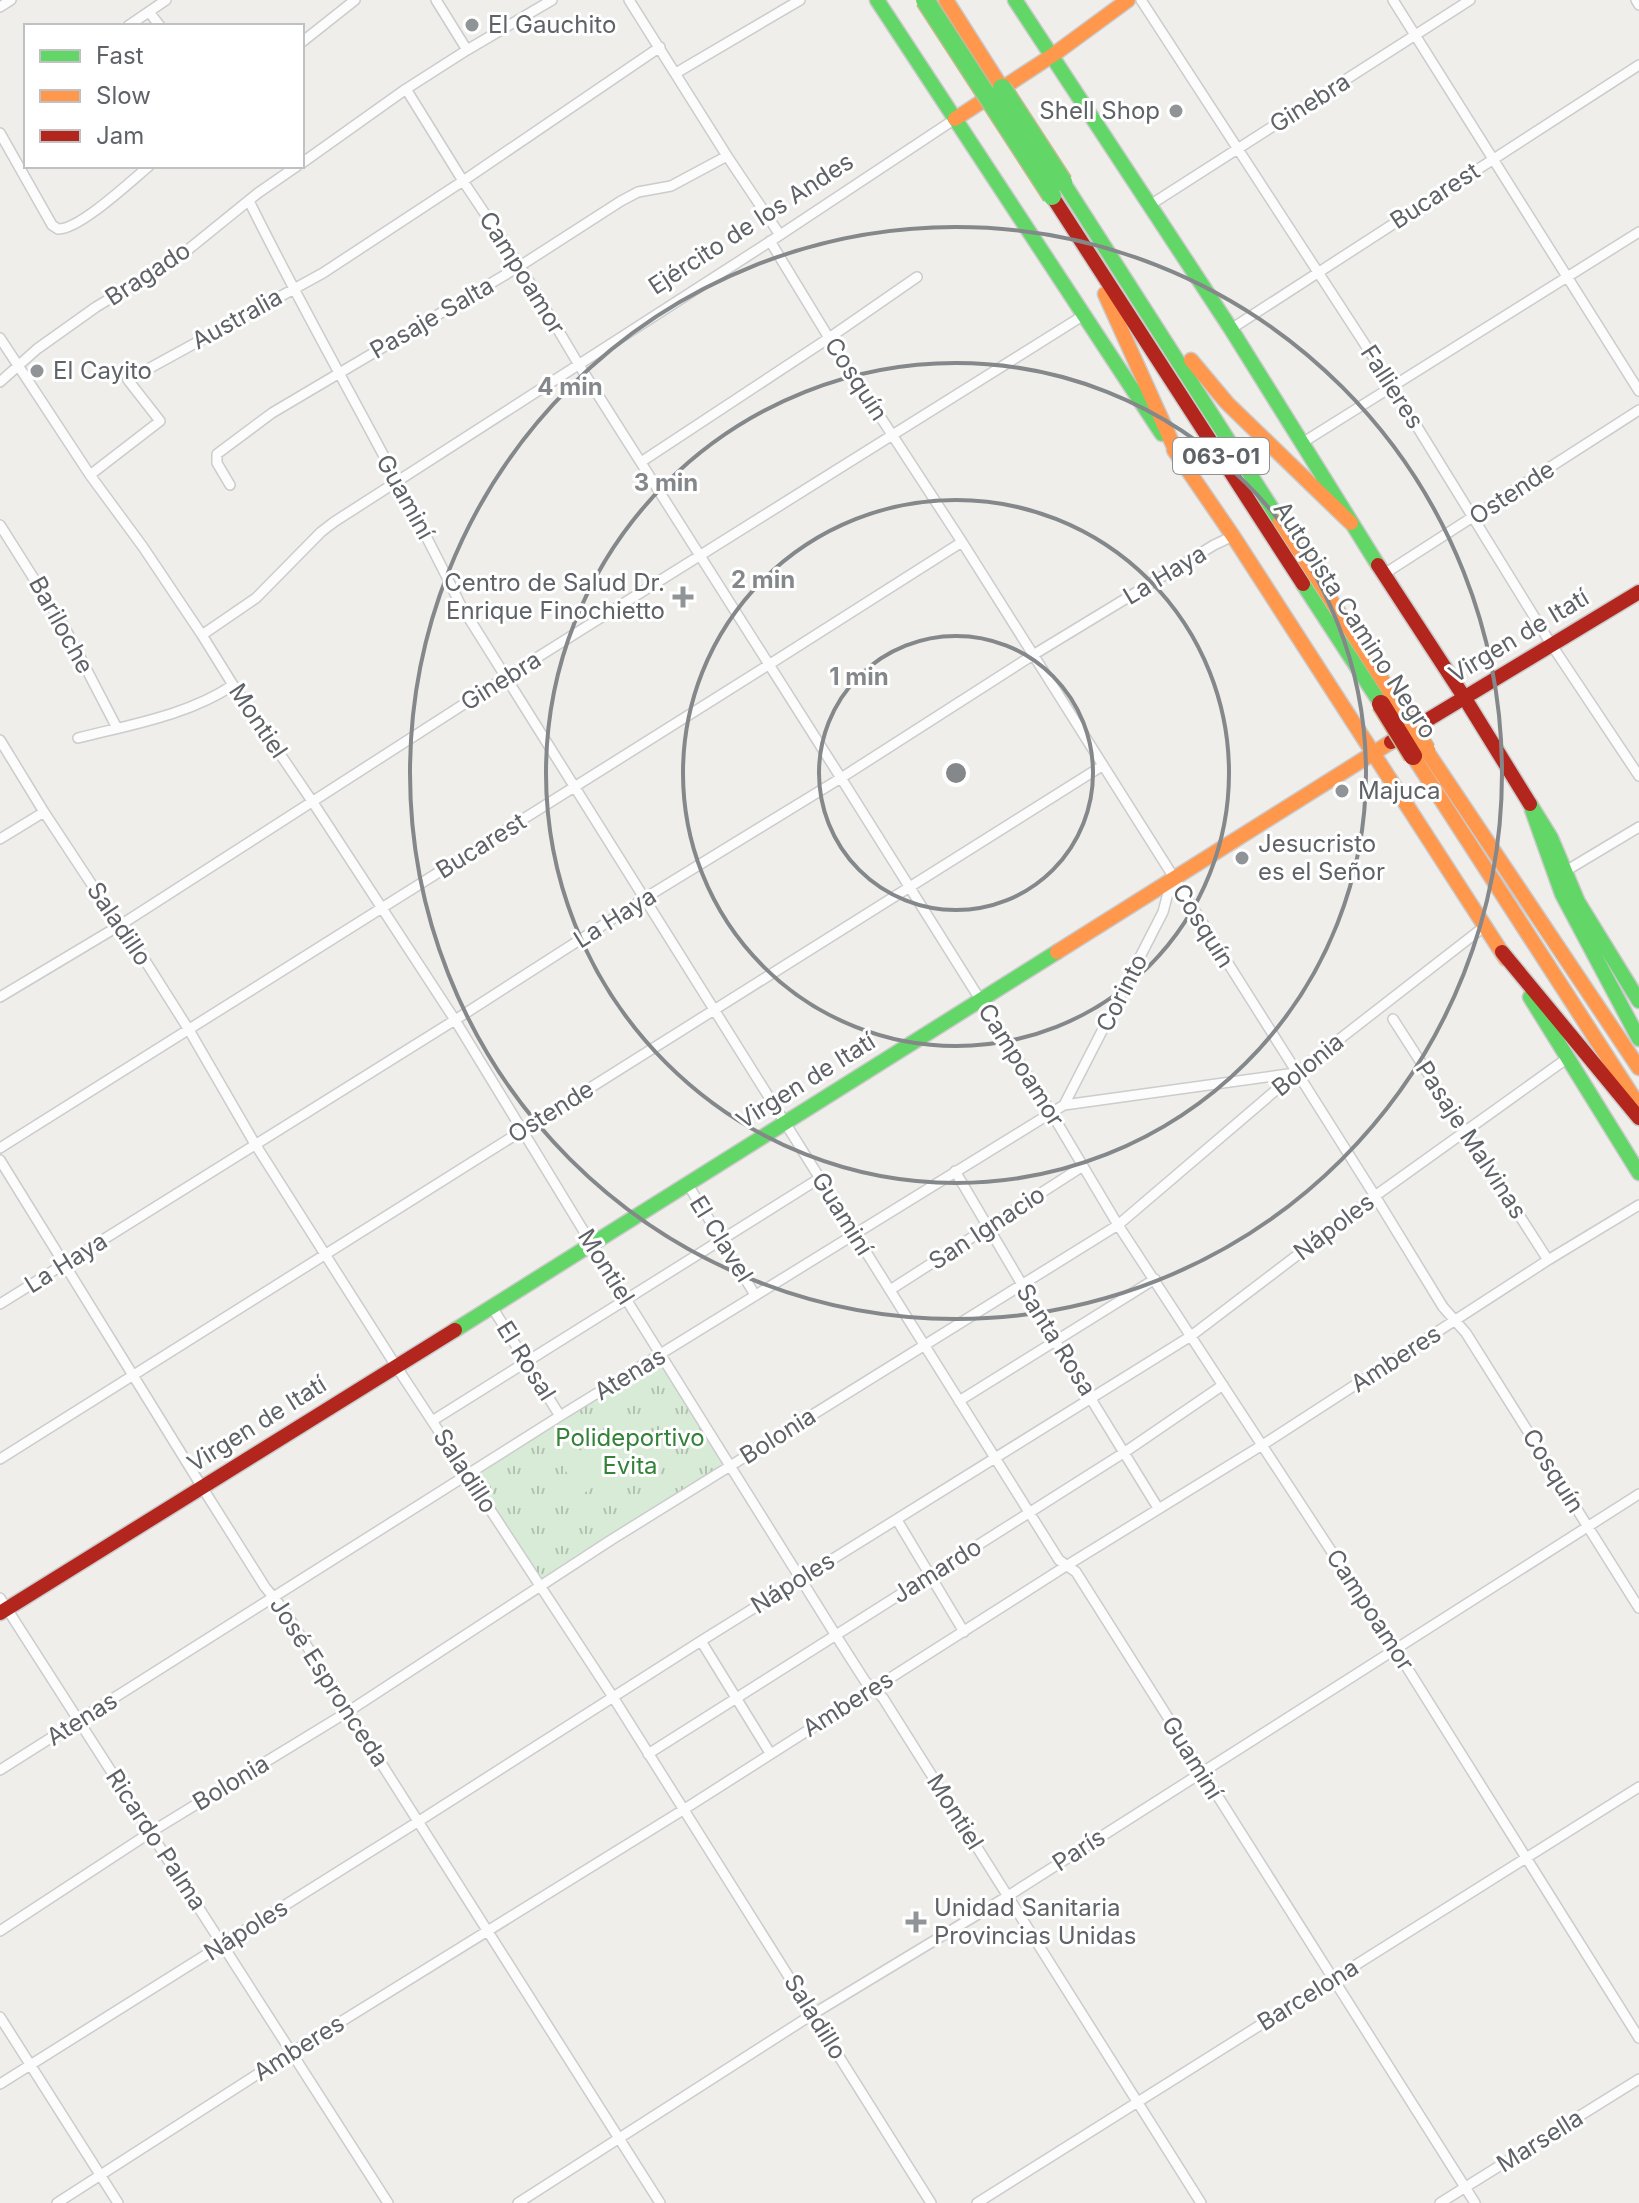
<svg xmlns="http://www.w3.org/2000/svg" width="1639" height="2203" font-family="Inter,sans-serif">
<defs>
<pattern id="park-tufts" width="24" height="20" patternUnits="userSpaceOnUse" patternTransform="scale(2)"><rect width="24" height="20" fill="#d8ebd6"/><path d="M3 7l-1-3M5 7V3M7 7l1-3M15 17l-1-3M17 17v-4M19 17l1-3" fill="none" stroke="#b2c2b1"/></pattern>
</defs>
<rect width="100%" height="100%" fill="#efeeea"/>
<!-- park -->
<path fill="url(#park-tufts)" d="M661,1355l70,110 -190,121 -75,-111z"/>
<!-- pitch -->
<path fill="#d8ebd6" d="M630,1418l21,32 -70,45 -20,-32z"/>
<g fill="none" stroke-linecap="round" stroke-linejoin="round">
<!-- street casing -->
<g stroke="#cbcccc" stroke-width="12">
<path id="street" d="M436,0l31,50
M629,0l98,156 53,79
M1141,0l251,386 159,258 88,132
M1393,0l246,391
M1636,0l3,5
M0,7l11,-7
M149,12l11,14
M128,26l38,-26
M302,42l53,-42
M676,73l124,-73
M406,89l57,92 57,85 59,99 262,413 211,336 66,111 278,425 243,388
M0,133l52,92 6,4c21,1 73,-48 91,-63
M302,163l104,-74 61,-39 85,-50
M249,201c67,136 145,266 211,403l599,956 17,12 399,631
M1150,205l320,-205
M770,241l59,97 133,204 413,654 68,111 23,26 173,275
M1231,329l408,-264
M0,338l90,137 53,72 59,88 31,50 79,116 143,219 136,223 244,391 30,47 18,17 318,505
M0,382l37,-33 59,-42 83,-50 79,-64 39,-27
M1302,443l337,-211
M641,462l188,-124 88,-61
M90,475l70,-54 -32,-41 195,-107 140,-92 197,-134
M230,485l-13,-22v-9l55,-41 248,-147 101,-65 17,-9 33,-6 56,-30
M0,525l65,103 52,100
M1384,574l255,-164
M202,635l54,-37 65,-66 13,-10 443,-285 178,-118
M78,738c51,-13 111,-23 155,-53
M0,740l44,72 58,88 20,24 67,106 66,114 141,222 217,331 318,506
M0,839l44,-27
M1564,872l75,-45
M0,997l122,-73 384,-247 578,-362
M1393,1019l155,241
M1064,1105l99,-193 9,-34
M0,1148l770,-484 192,-122
M0,1160l202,327 63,100 19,23 376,593
M955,1171l101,171 102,166
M687,1183l68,112
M890,1290l193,-124
M0,1304l455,-284 190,-122 196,-120 192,-123 181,-110 19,-9
M492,1307l68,109
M959,1401l196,-122
M432,1421l388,-243
M0,1459l1102,-693
M897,1520l67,112
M0,1598l388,605
M701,1641l69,112
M648,1754l477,-302 98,-67
M0,1770l560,-354 504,-311 231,-32
M0,1931l151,-99 198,-121 262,-171 507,-315 178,-152 189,-147
M0,2017l118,186
M0,2084l419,-263 282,-180 490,-305 184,-140 194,-139
M57,2203l235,-151 391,-242 383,-244 198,-122 284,-184 91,-55
M518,2203l295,-189 195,-118 631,-402
M977,2203l662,-416
M1440,2203l199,-124"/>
</g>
<!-- fast casing -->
<g stroke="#cacacb" stroke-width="17">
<path id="fast" d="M877,0l285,434
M1015,0l216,329 147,236
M1063,182l217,339
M1303,584l78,120
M1530,804l21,34 27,64 61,99
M1532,810l30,84 77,145
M1530,997l109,176
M455,1330l602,-378"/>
</g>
<!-- slow casing -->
<g stroke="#cacacb" stroke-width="17">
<path id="slow" d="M946,0l56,88
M955,119l98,-64 75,-55
M1105,294l74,164
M1191,360l36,43 124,120
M1174,450l59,86 273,423
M1280,521l112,174
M1426,750l213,318
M1413,756l226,350
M1057,952l334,-210"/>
</g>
<!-- jam casing -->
<g stroke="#cacacb" stroke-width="17">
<path id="jam" d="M1052,196l251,388
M1378,565l86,132 66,107
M1391,742l248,-150
M1502,952l137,166
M0,1613l455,-283"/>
</g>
<!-- street -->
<use href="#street" stroke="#fdfcfc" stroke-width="9"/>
<!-- fast -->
<use href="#fast" stroke="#63d668" stroke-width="14"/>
<!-- slow -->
<use href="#slow" stroke="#ff974d" stroke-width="14"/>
<!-- jam -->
<use href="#jam" stroke="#b3261e" stroke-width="14"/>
<!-- fast-bridge casing -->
<g stroke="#c8b996" stroke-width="21" stroke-linecap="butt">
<path id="fast-bridge" d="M925,0l127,196
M1002,88l61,94"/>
</g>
<!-- slow-bridge casing -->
<g stroke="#c8b996" stroke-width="21" stroke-linecap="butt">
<path id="slow-bridge" d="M1392,695l34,55"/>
</g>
<!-- jam-bridge casing -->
<g stroke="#c8b996" stroke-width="21" stroke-linecap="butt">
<path id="jam-bridge" d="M1381,704l32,52"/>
</g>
<!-- fast-bridge -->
<use href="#fast-bridge" stroke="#63d668" stroke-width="18"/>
<!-- slow-bridge -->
<use href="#slow-bridge" stroke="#ff974d" stroke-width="18"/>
<!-- jam-bridge -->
<use href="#jam-bridge" stroke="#b3261e" stroke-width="18"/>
</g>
<!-- distance rings -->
<g fill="none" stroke="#84888a" stroke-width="4">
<circle cx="956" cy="773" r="137"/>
<circle cx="956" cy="773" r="273"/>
<circle cx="956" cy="773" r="410"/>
<circle cx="956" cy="773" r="546"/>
</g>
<!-- markers -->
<g fill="#919496" stroke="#fff" stroke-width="3">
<circle cx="472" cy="25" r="8"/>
<circle cx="1176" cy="111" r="8"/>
<circle cx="37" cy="371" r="8"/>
<path d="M679 585h8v8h8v8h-8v8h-8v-8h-8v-8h8z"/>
<circle cx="1342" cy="791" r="8"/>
<circle cx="1242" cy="858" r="8"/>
<path d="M912 1910h8v8h8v8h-8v8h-8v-8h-8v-8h8z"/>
</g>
<g text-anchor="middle" stroke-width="6" stroke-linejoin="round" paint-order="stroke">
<!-- shield labels -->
<rect fill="#fff" stroke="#8f9295" stroke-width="2" x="1173" y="438" width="96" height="36" rx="6"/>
<g font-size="22" font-weight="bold" fill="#5f6368">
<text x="1221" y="464">063-01</text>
</g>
<!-- poi labels -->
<g font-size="24" fill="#5f6368" stroke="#fff" text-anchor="start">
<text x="488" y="33">El Gauchito</text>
<text x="1160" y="119" text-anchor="end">Shell Shop</text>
<text x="53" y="379">El Cayito</text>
<text x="665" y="591" text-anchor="end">Centro de Salud Dr.<tspan x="665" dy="28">Enrique Finochietto</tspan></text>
<text x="1358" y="799">Majuca</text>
<text x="1258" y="852">Jesucristo<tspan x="1258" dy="28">es el Señor</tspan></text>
<text x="934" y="1916">Unidad Sanitaria<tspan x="934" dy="28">Provincias Unidas</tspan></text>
</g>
<!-- street labels -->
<g font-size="24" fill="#5f6368" stroke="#fff">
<text transform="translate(1310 103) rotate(-32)" y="8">Ginebra</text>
<text transform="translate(1435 196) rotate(-33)" y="8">Bucarest</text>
<text transform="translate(751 224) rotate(-33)" y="8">Ejército de los Andes</text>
<text transform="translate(522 273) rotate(58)" y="8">Campoamor</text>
<text transform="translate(148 274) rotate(-33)" y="8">Bragado</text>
<text transform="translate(432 318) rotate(-30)" y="8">Pasaje Salta</text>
<text transform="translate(237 319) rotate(-29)" y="8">Australia</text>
<text transform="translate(856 379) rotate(57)" y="8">Cosquín</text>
<text transform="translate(1392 387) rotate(57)" y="8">Fallieres</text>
<text transform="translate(1512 493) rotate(-33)" y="8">Ostende</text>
<text transform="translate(405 497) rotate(61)" y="8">Guaminí</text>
<text transform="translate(1165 575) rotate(-31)" y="8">La Haya</text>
<text transform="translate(1355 620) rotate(57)" y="8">Autopista Camino Negro</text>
<text transform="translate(61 625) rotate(61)" y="8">Bariloche</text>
<text transform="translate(1519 636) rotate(-31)" y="8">Virgen de Itatí</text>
<text transform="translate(501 681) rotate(-32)" y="8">Ginebra</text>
<text transform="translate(258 721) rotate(56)" y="8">Montiel</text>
<text transform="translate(481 846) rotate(-32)" y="8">Bucarest</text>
<text transform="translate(615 918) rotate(-32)" y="8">La Haya</text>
<text transform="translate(119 924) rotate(56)" y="8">Saladillo</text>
<text transform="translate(1203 926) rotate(58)" y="8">Cosquín</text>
<text transform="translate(1122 993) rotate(-63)" y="8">Corinto</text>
<text transform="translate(1021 1065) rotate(58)" y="8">Campoamor</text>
<text transform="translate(1308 1065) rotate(-39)" y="8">Bolonia</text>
<text transform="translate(806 1081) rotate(-32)" y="8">Virgen de Itatí</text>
<text transform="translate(551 1112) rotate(-32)" y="8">Ostende</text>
<text transform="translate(1471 1140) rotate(57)" y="8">Pasaje Malvinas</text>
<text transform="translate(842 1214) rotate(58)" y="8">Guaminí</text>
<text transform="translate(1334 1227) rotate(-37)" y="8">Nápoles</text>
<text transform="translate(987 1228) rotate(-33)" y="8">San Ignacio</text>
<text transform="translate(721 1239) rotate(58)" y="8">El Clavel</text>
<text transform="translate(66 1263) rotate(-32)" y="8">La Haya</text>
<text transform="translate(606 1267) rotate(58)" y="8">Montiel</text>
<text transform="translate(1056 1340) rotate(58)" y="8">Santa Rosa</text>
<text transform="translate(1396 1359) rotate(-33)" y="8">Amberes</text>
<text transform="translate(526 1361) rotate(58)" y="8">El Rosal</text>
<text transform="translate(630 1374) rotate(-31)" y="8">Atenas</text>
<text transform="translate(257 1424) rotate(-32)" y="8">Virgen de Itatí</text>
<text transform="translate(778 1436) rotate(-32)" y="8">Bolonia</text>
<text transform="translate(465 1471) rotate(57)" y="8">Saladillo</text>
<text transform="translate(1553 1471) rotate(58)" y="8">Cosquín</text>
<text transform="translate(937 1571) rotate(-32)" y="8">Jamardo</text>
<text transform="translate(793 1583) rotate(-32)" y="8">Nápoles</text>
<text transform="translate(1370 1610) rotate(57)" y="8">Campoamor</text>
<text transform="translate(329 1682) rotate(57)" y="8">José Espronceda</text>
<text transform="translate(848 1704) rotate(-32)" y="8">Amberes</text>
<text transform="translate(82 1719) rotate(-32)" y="8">Atenas</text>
<text transform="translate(1192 1758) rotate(58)" y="8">Guaminí</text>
<text transform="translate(231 1783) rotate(-31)" y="8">Bolonia</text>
<text transform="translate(955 1812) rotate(58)" y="8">Montiel</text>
<text transform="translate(156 1840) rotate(57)" y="8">Ricardo Palma</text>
<text transform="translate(1079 1850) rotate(-33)" y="8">París</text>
<text transform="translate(246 1930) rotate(-32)" y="8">Nápoles</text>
<text transform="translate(1308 1995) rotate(-32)" y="8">Barcelona</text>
<text transform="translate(815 2017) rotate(58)" y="8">Saladillo</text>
<text transform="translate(299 2048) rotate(-32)" y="8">Amberes</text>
<text transform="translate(1540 2141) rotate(-32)" y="8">Marsella</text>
</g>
<!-- park labels -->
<g font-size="24" fill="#348238" stroke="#fff">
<text x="630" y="1446">Polideportivo<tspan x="630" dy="28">Evita</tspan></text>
</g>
</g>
<circle cx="956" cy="773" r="12" fill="#84888a" stroke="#fff" stroke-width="4"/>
<g font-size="24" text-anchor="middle" font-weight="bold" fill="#84888a" stroke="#fff" stroke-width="6" stroke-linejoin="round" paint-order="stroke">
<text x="570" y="395">4 min</text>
<text x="666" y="491">3 min</text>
<text x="763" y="588">2 min</text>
<text x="859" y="685">1 min</text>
</g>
<!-- legend -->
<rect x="24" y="24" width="280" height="144" fill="#ffffff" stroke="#bfc1c3" stroke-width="2"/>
<rect x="40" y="50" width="40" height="12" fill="#63d668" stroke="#bfc1c3" stroke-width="2"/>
<text x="96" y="64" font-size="24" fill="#5f6368">Fast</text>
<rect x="40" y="90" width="40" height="12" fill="#ff974d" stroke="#bfc1c3" stroke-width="2"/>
<text x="96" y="104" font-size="24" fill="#5f6368">Slow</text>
<rect x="40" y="130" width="40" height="12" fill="#b3261e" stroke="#bfc1c3" stroke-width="2"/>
<text x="96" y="144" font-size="24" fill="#5f6368">Jam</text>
</svg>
